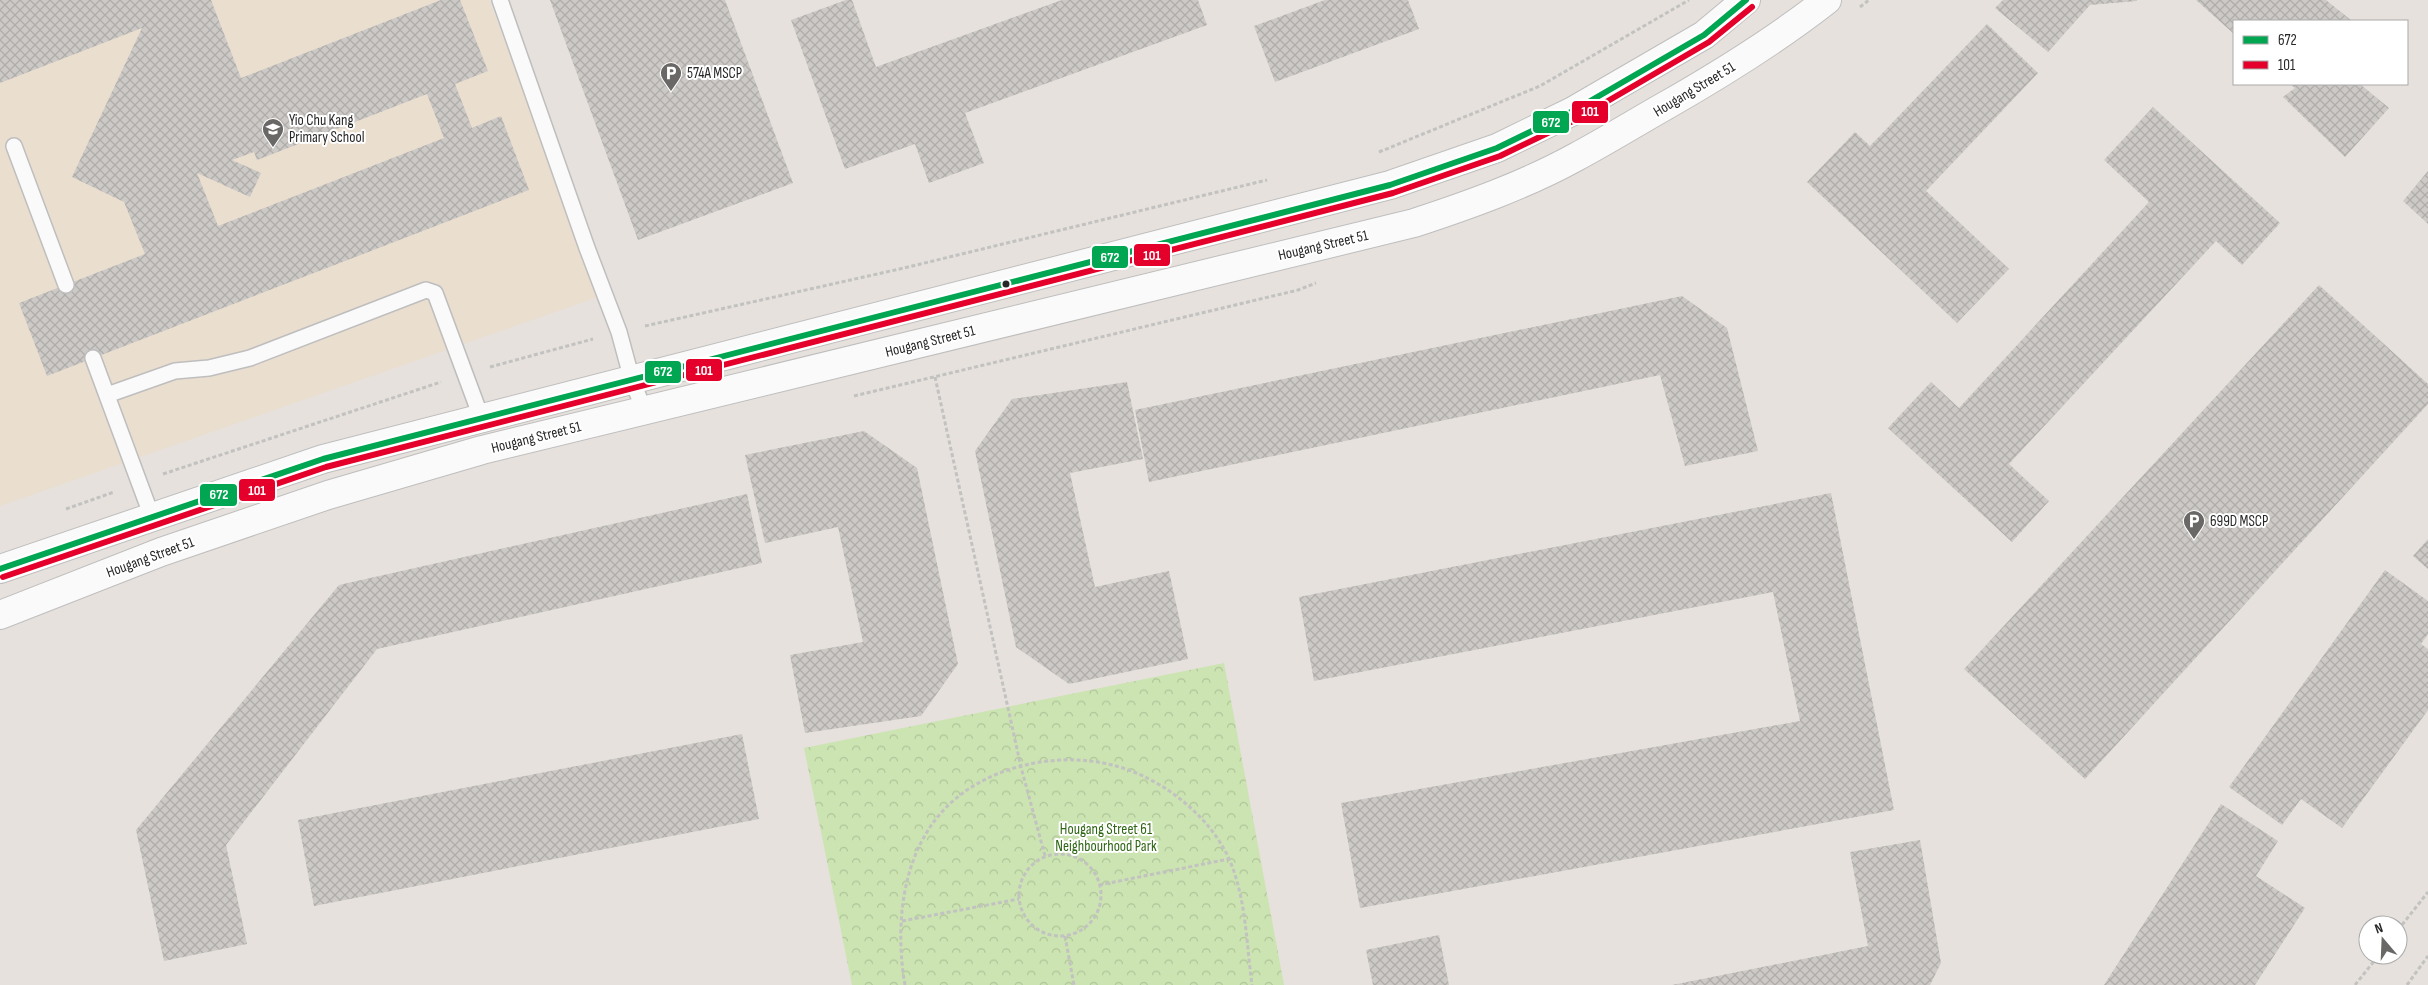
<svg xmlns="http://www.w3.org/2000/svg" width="2428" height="985" font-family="'Sofia Sans Condensed',sans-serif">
<defs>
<pattern id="forest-crowns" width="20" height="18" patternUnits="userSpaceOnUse" patternTransform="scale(1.25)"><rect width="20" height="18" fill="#cce4b2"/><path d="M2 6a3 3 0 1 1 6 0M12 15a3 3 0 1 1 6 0" fill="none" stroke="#afc499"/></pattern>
<pattern id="building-cross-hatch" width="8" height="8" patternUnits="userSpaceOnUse" patternTransform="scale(1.25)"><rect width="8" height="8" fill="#ccc9c6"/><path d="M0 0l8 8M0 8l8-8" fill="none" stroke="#afadaa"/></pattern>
</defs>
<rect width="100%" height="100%" fill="#e6e1dc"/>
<!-- education -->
<path fill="#eadecf" d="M0,0h489l112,296 -601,210z"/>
<!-- forest -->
<path fill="url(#forest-crowns)" d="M1224,663l60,322h-432l-48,-237z"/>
<!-- building -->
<path fill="url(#building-cross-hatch)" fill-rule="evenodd" d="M0,0h211l30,78 200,-78h19l28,71 -33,13 17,44 29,-12 28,74 -482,186 -28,-73 126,-49 -21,-52 -52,-25 70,-149 -142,55zM427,94l17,44 -226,88 -21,-53 53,24 11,-24 -29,-13 22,-8 3,8z
M550,0h175l68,183 -155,57z
M846,0h6l24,67 186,-67h136l9,25 -242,88 19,50 -55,20 -14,-39 -70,25 -54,-149z
M1325,0h83l11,29 -144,53 -21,-56z
M2003,0h134v1l-47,4 -42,47 -53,-44z
M2196,0h130l26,21h-118v13z
M1987,24l51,49 -112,118 83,78 -52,54 -150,-141 48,-50 15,14z
M2290,84h70l29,24 -44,49 -62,-60 12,-9z
M2153,107l127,116 -38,42 -26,-24 -207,223 40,37 -37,41 -124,-114 43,-46 28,26 190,-206 -45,-42z
M2428,171v53l-25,-23z
M2319,285l109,99v20l-343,375 -121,-110z
M1682,296l45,32 31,123 -73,15 -25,-91 -511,107 -14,-72z
M1127,382l16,77 -73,14 25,114 74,-16 19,88 -119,25 -53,-37 -41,-196 37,-52z
M864,431l53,37 41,196 -37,52 -116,17 -15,-78 73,-13 -25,-115 -73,16 -20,-88z
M1831,493l63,317 -534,98 -19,-105 459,-82 -27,-129 -459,89 -15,-84z
M747,494l15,69 -385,86 -151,196 21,99 -83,17 -28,-131 203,-245z
M2428,539v30l-15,-13z
M2385,570l43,31v33l-7,10 7,5v61l-86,118 -41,-29 -19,26 -53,-38z
M742,734l17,85 -445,87 -16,-86z
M2221,804l57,37 -22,35 49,32 -50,77h-151z
M1920,840l21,123 -11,22h-258l196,-39 -18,-94z
M1439,935l10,50h-76l-7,-35z"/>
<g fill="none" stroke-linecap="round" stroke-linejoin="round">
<!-- lane casing -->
<g stroke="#bfbebe" stroke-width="18">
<path id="lane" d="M500,0l87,248 32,84 13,48 12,30
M14,146l52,139
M93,358l59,159
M107,395l68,-24 34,-3 41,-10 176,-68 9,3 46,124"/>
</g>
<!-- street casing -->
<g stroke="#bfbebe" stroke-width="30">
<path id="street" d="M0,569l323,-110 1067,-274 107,-37 76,-37 131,-76 42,-35
M0,615l161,-63 167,-57 154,-45 932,-227c55,-18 111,-38 162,-66 30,-16 59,-34 89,-51 56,-32 111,-66 162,-106"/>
</g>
<!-- path -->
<path stroke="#c2c2c1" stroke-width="3" stroke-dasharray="4 2.5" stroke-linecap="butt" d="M1860,7l9,-7
M1379,152l161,-66 149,-86
M645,326l259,-58 363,-88
M490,367l103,-28
M935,377l86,390 24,89
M854,396l444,-106 18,-7
M163,474l278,-92
M66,509l48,-17
M1019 895a41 41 0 1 1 82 0a41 41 0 1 1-82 0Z
M1099,885l130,-26
M902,921l117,-22
M2398,930l30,-38
M1065,936l9,49
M905,985c-10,-57 -4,-127 36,-172 39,-45 113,-63 171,-48 43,10 90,44 112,84 22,39 22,92 28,136
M2355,985l24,-30
M2407,985l21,-29"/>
<!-- lane -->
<use href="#lane" stroke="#fbfafa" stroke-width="15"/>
<!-- street -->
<use href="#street" stroke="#fbfafa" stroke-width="28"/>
<!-- bus-1 casing -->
<g stroke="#fff" stroke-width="10">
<path id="bus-1" d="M0,569l323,-110 1067,-274 107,-37 76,-37 131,-76 42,-35"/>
</g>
<!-- bus-2 casing -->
<g stroke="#fff" stroke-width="10">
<path id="bus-2" d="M3,577l323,-110 1067,-274 107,-37 77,-37 132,-77 43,-35"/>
</g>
<!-- bus-1 -->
<use href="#bus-1" stroke="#00a651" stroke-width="6"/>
<!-- bus-2 -->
<use href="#bus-2" stroke="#e4002b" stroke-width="6"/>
</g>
<!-- icons -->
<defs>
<g id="parking-pin" transform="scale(1.125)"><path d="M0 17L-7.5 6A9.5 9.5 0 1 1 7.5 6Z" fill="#6a6866" stroke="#fff"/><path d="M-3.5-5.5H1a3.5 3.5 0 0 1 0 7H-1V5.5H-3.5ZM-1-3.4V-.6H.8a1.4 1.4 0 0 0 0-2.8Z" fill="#fff"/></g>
<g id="school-pin" transform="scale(1.125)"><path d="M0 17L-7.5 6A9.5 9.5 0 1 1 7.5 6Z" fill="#6a6866" stroke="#fff"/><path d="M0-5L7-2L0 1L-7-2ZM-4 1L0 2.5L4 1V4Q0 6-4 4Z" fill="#fff"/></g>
</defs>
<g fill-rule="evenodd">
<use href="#parking-pin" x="671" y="73"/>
<use href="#school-pin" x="273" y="129"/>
<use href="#parking-pin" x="2194" y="521"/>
</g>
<!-- markers -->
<circle fill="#272727" stroke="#fff" stroke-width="2" cx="1006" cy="284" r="4.5"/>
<g text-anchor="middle" stroke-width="4" stroke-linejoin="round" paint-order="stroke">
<!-- poi labels -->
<g font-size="15" fill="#272727" stroke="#fff" text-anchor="start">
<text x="687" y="78">574A MSCP</text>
<text x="289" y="125">Yio Chu Kang<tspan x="289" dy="17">Primary School</tspan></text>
<text x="2210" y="526">699D MSCP</text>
</g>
<!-- street labels -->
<g font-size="15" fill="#272727" stroke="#fff">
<text transform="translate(1694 89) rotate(-31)" y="5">Hougang Street 51</text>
<text transform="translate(1323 245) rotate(-13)" y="5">Hougang Street 51</text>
<text transform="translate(930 341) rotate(-14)" y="5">Hougang Street 51</text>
<text transform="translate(536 437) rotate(-14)" y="5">Hougang Street 51</text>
<text transform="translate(150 557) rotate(-20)" y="5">Hougang Street 51</text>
</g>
<!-- park labels -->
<g font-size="15" fill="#2f6614" stroke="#fff">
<text x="1106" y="834">Hougang Street 61<tspan x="1106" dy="17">Neighbourhood Park</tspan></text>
</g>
</g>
<g stroke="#fff" stroke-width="2">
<rect x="1571" y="100" width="38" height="24" rx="5" fill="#e4002b"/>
<rect x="1532" y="110" width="38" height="24" rx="5" fill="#00a651"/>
<rect x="1133" y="243" width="38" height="24" rx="5" fill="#e4002b"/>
<rect x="1091" y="245" width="38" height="24" rx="5" fill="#00a651"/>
<rect x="685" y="358" width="38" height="24" rx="5" fill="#e4002b"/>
<rect x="644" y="360" width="38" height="24" rx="5" fill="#00a651"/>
<rect x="238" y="478" width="38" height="24" rx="5" fill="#e4002b"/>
<rect x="199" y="483" width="39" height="24" rx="5" fill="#00a651"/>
</g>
<g font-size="14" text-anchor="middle" font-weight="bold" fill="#fff">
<text x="1590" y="116">101</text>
<text x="1551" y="127">672</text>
<text x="1152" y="260">101</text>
<text x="1110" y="262">672</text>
<text x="704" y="375">101</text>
<text x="663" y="376">672</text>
<text x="257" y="495">101</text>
<text x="219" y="499">672</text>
</g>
<!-- legend -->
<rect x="2233" y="20" width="175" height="65" fill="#ffffff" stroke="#a9a9a9"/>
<rect x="2243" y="36" width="25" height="8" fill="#00a651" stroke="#a9a9a9"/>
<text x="2278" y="45" font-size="15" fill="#272727">672</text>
<rect x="2243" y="61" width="25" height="8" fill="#e4002b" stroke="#a9a9a9"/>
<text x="2278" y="70" font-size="15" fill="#272727">101</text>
<!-- north arrow -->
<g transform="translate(2383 940) rotate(341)"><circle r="24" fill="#ffffff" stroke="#a9a9a9"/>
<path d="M0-4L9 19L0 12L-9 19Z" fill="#6a6866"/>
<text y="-8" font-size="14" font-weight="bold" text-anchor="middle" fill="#272727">N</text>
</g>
</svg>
